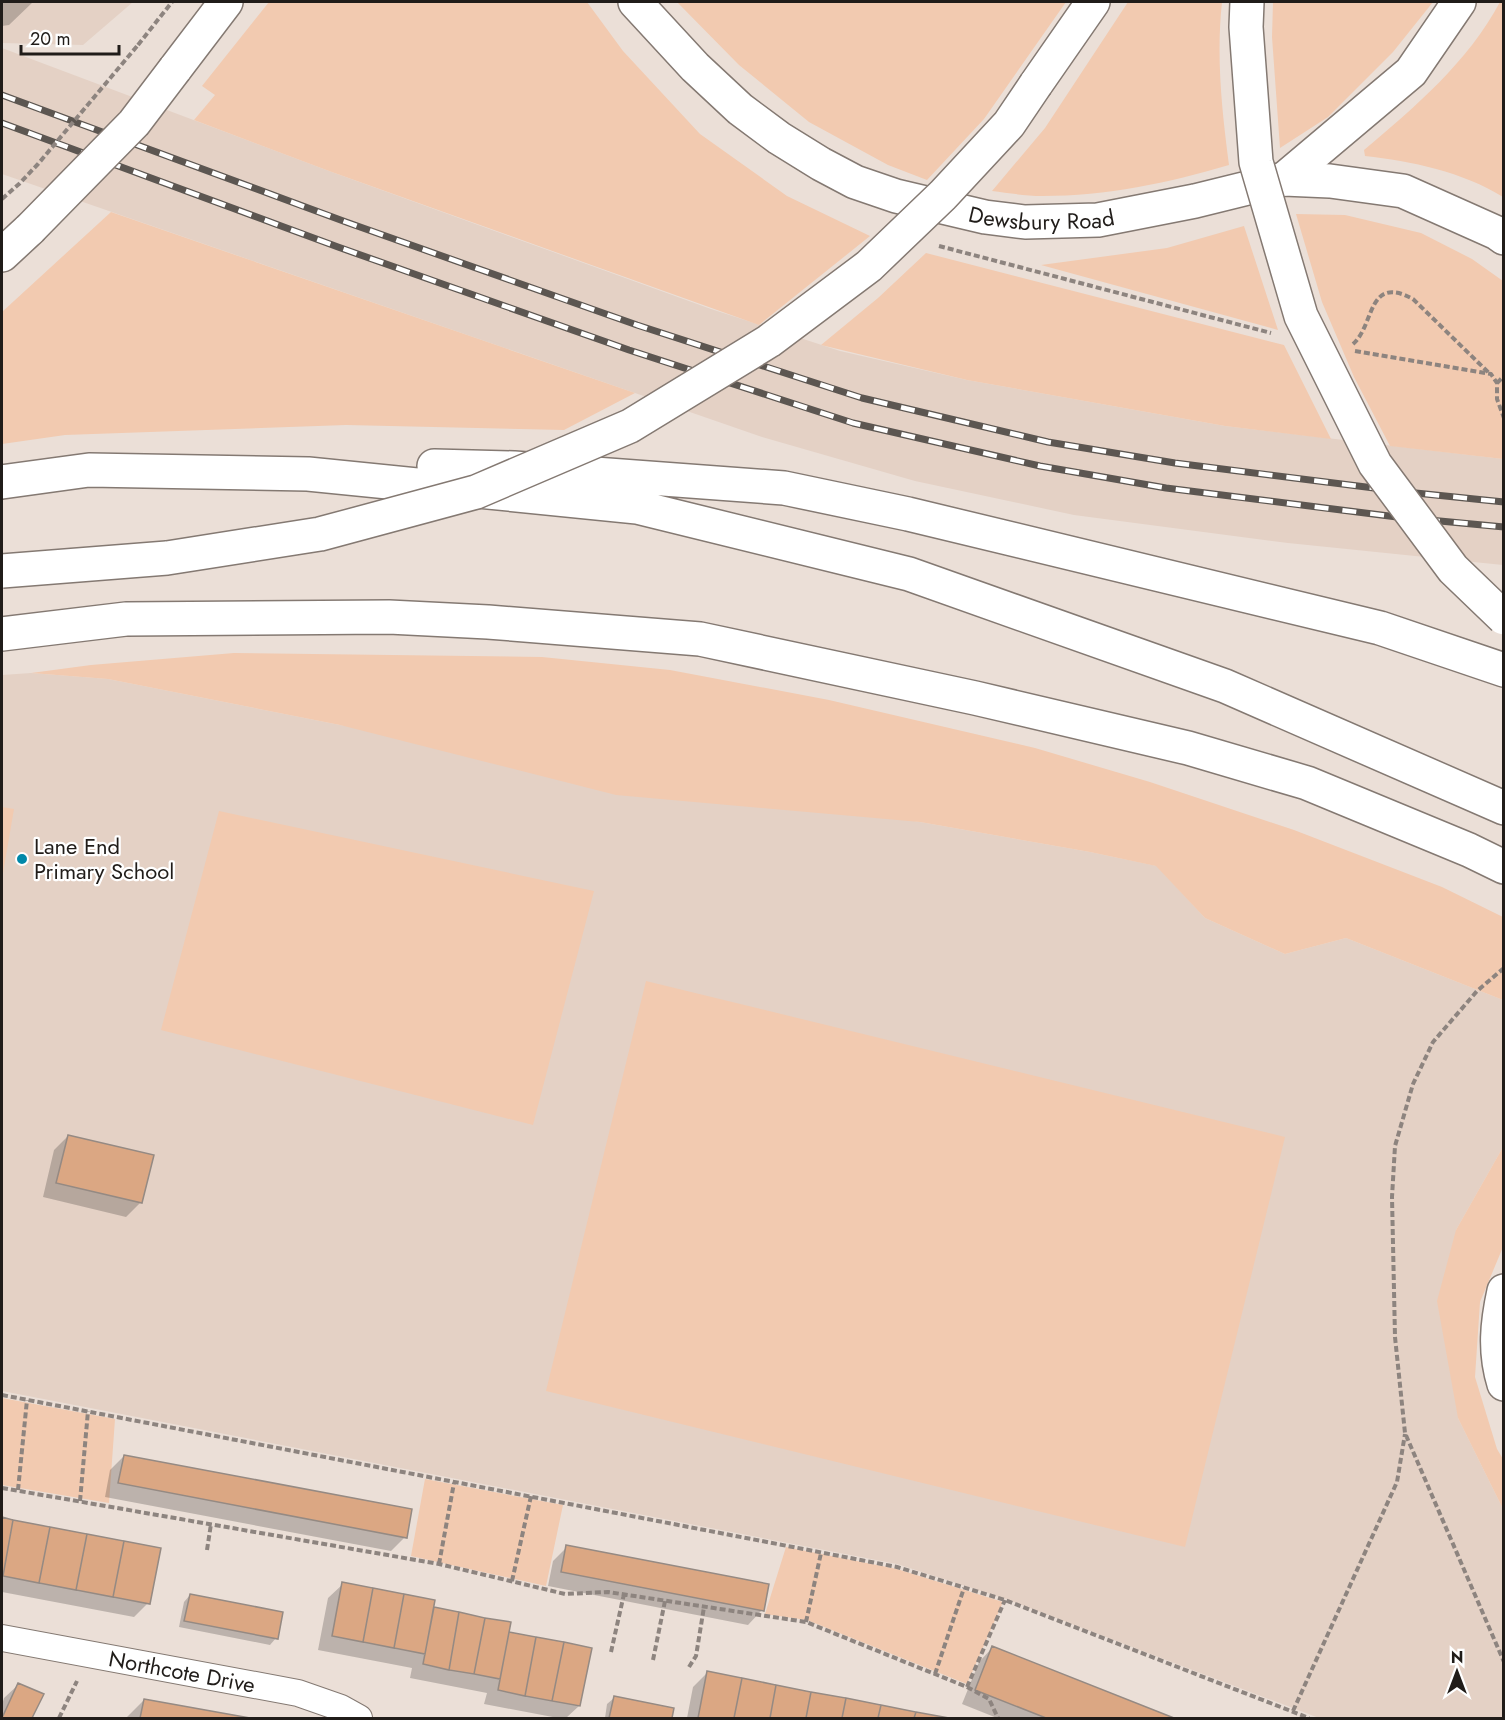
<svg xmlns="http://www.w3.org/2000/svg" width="1505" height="1720" font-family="Jost,sans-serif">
<rect width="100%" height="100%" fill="#ebdfd7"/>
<!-- built -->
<path fill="#e4d1c5" d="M2,2h131l-50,43 -81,-2z
M2,48l327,123 382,138 129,42 127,29 258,46 278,33v106l-215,-22 -214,-28 -159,-34 -153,-44 -760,-263z
M31,673l77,6 232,46 580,97 170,30 67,14 48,52 80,36 61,-16 157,62v147l-47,83 2,188 45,91v209h-184l-313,-119 -109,-35 -895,-173v-716z"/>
<!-- green -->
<path fill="#f2cab0" d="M269,2h318l36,49 77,83 87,62 83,40 -111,89 -430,-154 -135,-51 21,-25 -13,-9z
M677,2h389l-82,117 -57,61 -39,-15 -79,-43 -70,-57z
M1128,2h94c-6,55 0,109 7,163 -61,18 -122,31 -187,31 -16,0 -34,-3 -50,-5l53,-63z
M1273,2h160l-40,50 -65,65 -48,31 -8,-111z
M1500,2h4l-1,195c-40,-25 -92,-36 -138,-41l-1,-6c51,-43 104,-88 136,-148z
M111,212l524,181 -71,37 -218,-5 -281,10 -63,9v-132z
M1296,214l49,1 76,18 51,26 31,22v178l-113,-13 -36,-69 -32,-75z
M1244,226l34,104 -237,-65 126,-17z
M926,253l358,92 47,94 -106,-13 -258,-46 -146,-35 57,-47z
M234,653l308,4 128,13 159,30 206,48 115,34 144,48 148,57 61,30v83l-157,-62 -61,16 -80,-36 -49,-52 -66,-14 -170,-30 -304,-27 -276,-70 -232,-46 -77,-6 60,-8z
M2,807l12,2 -12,70z
M219,811l375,80 -61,234 -372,-95z
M646,981l639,156 -100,410 -639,-156z
M1503,1147v100l-23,55 -5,75 22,72 6,10v50l-45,-91 -21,-117 19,-71z
M2,1398l113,21 -6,84 -107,-18z
M425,1479l138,26 -17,81 -135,-30z
M786,1547l111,22 106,33 -36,82 -160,-64 -42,-6z"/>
<!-- shadow -->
<path fill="#0003" d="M2,2h31l-24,23 -7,1z
M68,1136l84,20 -12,47 -14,14 -83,-20 11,-47z
M124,1456l281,81 -14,14 -286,-54 5,-27z
M2,1519l157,30 -11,54 -14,14 -132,-25z
M567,1547l195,63 -14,15 -200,-39 5,-25z
M343,1584l89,24 77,16 -2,9 72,73 -13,12h-8l-74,-14 3,-11 -77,-15 2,-10 -94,-18 10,-52z
M190,1595l86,43 -6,7 -91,-18 5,-25z
M993,1647l177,71h-173l-35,-14 17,-42z
M707,1673l234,45h-254l6,-31z
M19,1684l23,11 -12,23h-28v-13l2,-7z
M614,1698l59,11 -2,9h-66l2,-14z
M144,1700l98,18h-116z"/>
<!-- building -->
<path fill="#dba783" stroke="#958a83" stroke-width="1.5" d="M68,1135l86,20 -12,48 -86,-20z
M124,1455l288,54 -5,29 -289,-55z
M2,1517l11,3 -10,56h-1z
M13,1520l37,7 -11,56 -36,-7z
M50,1527l37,7 -11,56 -37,-7z
M87,1534l37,7 -11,56 -37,-7z
M124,1541l37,7 -11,56 -37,-7z
M566,1545l203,39 -5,27 -203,-39z
M342,1582l31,6 -10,54 -31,-6z
M373,1588l31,6 -10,54 -31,-6z
M190,1594l93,18 -5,27 -94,-18z
M404,1594l31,6 -10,54 -31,-6z
M434,1607l25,5 -10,58 -26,-6z
M459,1612l26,6 -11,56 -25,-4z
M485,1618l26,4 -11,57 -26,-5z
M509,1632l27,5 -11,59 -27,-6z
M536,1637l28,5 -12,59 -27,-5z
M564,1642l28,6 -12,58 -28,-5z
M992,1646l182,72h-128l-71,-28z
M707,1671l35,7 -8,40h-36z
M742,1678l34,7 -6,33h-36z
M18,1683l26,11 -12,24h-30z
M776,1685l35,7 -5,26h-36z
M811,1692l35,6 -4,20h-36z
M614,1696l60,12 -2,10h-63z
M846,1698l35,7 -3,13h-36z
M144,1699l106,19h-110z
M881,1705l35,7 -2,6h-36z
M916,1712l33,6h-35z"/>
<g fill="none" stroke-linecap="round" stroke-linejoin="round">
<!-- street casing -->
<g stroke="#847972" stroke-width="28">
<g id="street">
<path id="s1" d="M2,1638l296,55 43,15 18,10"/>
</g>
</g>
<!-- primary casing -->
<g stroke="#847972" stroke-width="36">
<g id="primary">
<path id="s2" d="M635,2l60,65 45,42 39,29 42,26 34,18 41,14 89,21 40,5 73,-2 97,-19 89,-22 46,2 73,10 94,42 7,5"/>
<path d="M1284,179l127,-107 48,-70"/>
</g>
</g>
<!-- highway casing -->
<g stroke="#847972" stroke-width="36">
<path id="highway" d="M175,69l51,-67
M1036,84l57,-82
M2,255l28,-26
M434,466l80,2 270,20 124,26 472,114 124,42
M2,482l87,-12 219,4 329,33 272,67 316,112 279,122
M2,634l124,-15 263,-2 99,5 212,17 275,59 213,50 119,35 162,67 35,17
M1504,1291c-7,32 -10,61 0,93"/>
</g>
<!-- path -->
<path stroke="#8d847f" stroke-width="4" stroke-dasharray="6 3" stroke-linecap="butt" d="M138,45l34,-43
M939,246l332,87
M1353,344c22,-19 14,-70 60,-45l77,75
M1355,351l136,23 6,9v16l7,19
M1497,383l7,-7
M1504,968l-27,23 -44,51 -20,42 -18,62 -3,51 3,140 10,96 99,229
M2,1395l895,172 108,33 304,118
M2,1488l437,76 126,30 43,-2 198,30 161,65 22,12 9,19
M18,1490l9,-90
M80,1501l8,-90
M207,1550l4,-26
M439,1564l15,-81
M512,1581l19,-85
M806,1622l15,-69
M611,1652l13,-58
M653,1660l12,-59
M689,1667l7,-11 8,-49
M935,1674l29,-86
M967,1687l38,-87
M1293,1711l104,-229 8,-48
M59,1718l18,-37"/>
<!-- street -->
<use href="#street" stroke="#fff" stroke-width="26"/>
<!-- primary -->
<use href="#primary" stroke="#fff" stroke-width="33"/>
<!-- highway -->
<use href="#highway" stroke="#fff" stroke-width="33"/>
<!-- rail casing -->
<g stroke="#5c5651" stroke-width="7">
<path id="rail" d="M2,95l344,127 291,103 225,73 186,44 127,21 231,29 98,10
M2,123l336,124 291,103 224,73 187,43 126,22 231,29 107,10"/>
</g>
<!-- rail -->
<use href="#rail" stroke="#fff" stroke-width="4.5" stroke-dasharray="14" stroke-linecap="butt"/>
<!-- highway-bridge casing -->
<g stroke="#847972" stroke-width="36" stroke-linecap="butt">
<path id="highway-bridge" d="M1247,2l-1,25 10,135 45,154 74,148 78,105 51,49
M30,229l104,-106 41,-54
M2,571l165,-13 153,-24 156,-42 154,-66 139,-85 100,-75 74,-71 66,-71 27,-40"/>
</g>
<!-- path-bridge -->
<path stroke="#8d847f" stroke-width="4" stroke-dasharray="6 3" stroke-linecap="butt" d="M2,199l17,-15 19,-20 100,-119"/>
<!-- highway-bridge -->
<use href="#highway-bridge" stroke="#fff" stroke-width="33"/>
</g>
<!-- markers -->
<circle fill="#0088a9" stroke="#fff" stroke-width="2" cx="22" cy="859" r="6"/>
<g text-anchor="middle" stroke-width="4.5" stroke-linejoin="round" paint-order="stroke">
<!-- street labels -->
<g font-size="22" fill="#201c19" stroke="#fff">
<text dy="8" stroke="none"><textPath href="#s2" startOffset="478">Dewsbury Road</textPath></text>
<text dy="8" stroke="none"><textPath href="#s1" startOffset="183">Northcote Drive</textPath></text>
</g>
<!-- poi labels -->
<g font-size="22" fill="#201c19" stroke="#fff" text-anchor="start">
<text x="34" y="854">Lane End<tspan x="34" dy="25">Primary School</tspan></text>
</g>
</g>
<!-- border -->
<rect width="1505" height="1720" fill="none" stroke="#201c19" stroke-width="6"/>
<!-- north arrow -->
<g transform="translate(1457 1672)" stroke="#ffffff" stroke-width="4.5" paint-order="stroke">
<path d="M0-4.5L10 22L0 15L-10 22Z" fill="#201c19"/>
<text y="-9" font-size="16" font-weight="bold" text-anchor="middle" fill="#201c19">N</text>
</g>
<!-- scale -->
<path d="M21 45v9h98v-9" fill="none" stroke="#201c19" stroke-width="3"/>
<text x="30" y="45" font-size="18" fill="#201c19" stroke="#ffffff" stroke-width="4.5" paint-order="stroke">20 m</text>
</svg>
